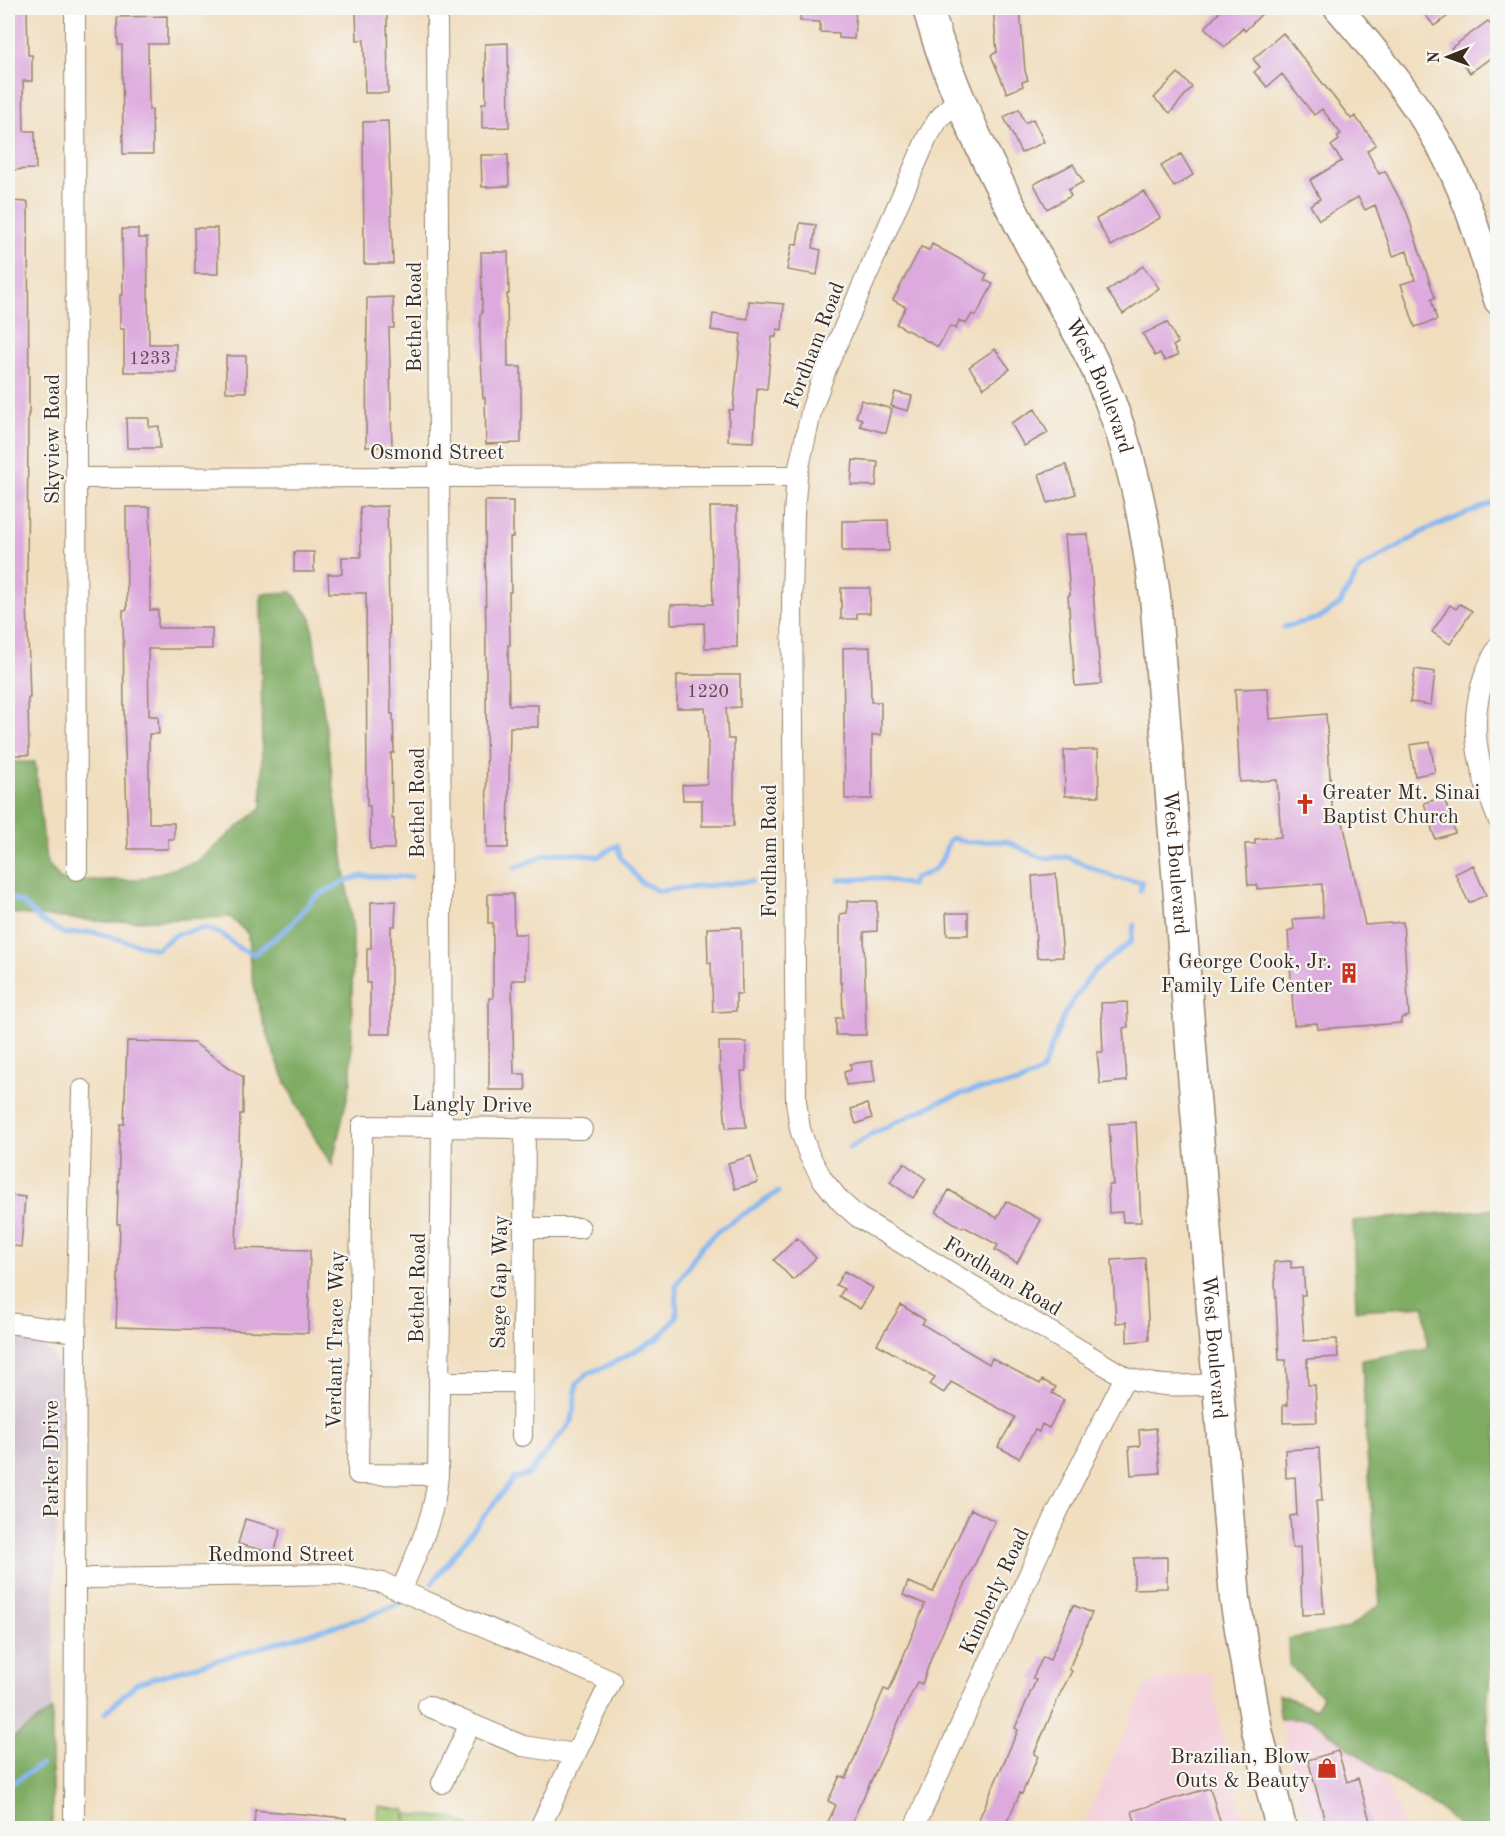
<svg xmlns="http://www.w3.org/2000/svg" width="1505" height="1836" font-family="'Old Standard TT',serif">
<rect width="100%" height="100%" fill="#f6f6f2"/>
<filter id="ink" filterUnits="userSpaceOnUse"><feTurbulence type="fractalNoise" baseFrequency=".0167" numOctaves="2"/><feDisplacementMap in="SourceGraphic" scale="12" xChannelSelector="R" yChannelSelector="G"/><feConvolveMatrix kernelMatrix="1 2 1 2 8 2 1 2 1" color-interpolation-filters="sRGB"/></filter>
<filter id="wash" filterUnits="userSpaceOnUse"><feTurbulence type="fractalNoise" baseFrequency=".008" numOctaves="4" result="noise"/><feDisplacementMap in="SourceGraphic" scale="24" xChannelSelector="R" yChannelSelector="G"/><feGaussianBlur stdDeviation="1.35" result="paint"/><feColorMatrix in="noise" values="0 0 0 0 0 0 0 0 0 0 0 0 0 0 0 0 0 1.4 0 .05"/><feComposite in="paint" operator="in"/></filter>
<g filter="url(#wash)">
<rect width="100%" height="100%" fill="#f1debf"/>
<!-- built -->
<path fill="#f4cfdc" d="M1211,1672l14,75 21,81h-164l65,-145z
M1280,1719h30l71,53 25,56h-99z"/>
<!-- industrial -->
<path fill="#d0bdcc" d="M8,1336l27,3 18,15 7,15 -8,341 -44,32z"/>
<!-- green -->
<path fill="#9fc772" stroke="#6d7848" stroke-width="1.5" d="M379,1806l27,4 -3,18h-27z
M407,1814l46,4 19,10h-67z"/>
<!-- forest -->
<path fill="#7fac64" stroke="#5d6b41" stroke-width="1.5" d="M292,592l19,26 42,313 -2,149 -19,85c-38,-57 -67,-122 -80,-190 -3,-13 -3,-27 -4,-41l-18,-17 -121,5 -101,-9v-151h27l11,99 15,19h75l60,-18 66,-55 -1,-213z
M1494,1209l4,84 -2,250 2,3 -1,61 -10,100 1,81 9,18v22h-35l-23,-19 -58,-37 -70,-53h-31l-2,-25 38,15 6,-13 -33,-31 -1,-26 61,-11 31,-24 -13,-150 -5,-94 65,-12 -2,-42 -69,4 -3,-89z
M52,1710v118h-28l-16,-7v-79z"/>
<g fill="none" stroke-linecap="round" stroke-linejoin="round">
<!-- stream -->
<path stroke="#85b7f1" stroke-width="5" d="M1284,627l35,-9 20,-13 21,-36 68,-40 70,-28
M515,868c8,-3 24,-11 30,-13 18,-4 36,-1 53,2l19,-12 4,13 20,24 17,9 94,-10
M839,880l38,-2 34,7 3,-7c17,-5 26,-9 31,-27 2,-5 2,-9 7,-13l16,4 38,-1 35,17 26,-1 49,21 26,4 -2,9
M8,897l15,6 17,17 25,14 27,-2 64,17 21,-15 28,-6 18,7 17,14 14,5 35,-27 25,-29 33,-18 15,-4 49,1
M849,1148l25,-15 67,-32 30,-10 48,-8 23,-12 23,-58 18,-27 12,-16 36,-28 3,-17
M432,1583l82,-105 15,-4 43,-53 5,-38 10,-9 20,-8 52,-28 18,-22 -1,-31 26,-39 17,-16 59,-38
M105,1713l32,-30 229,-66 32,-13
M8,1786l33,-21"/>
</g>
<g id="blocks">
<!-- building -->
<path fill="#ddaade" d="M8,8h19l1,47h4v26h-9l1,50h11l1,38 -28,1z
M801,8h55l-2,31 -15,-1v-5l-19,-1v-10l-20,-1z
M993,8h27l5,63 3,9 -6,2 1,4 -16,7 -16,-38 6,-3z
M1223,8h44l-22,23 -2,-3 -18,19 -20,-19z
M1420,8h39l-25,18z
M356,12h31l1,81h-23l-1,-53h-7z
M167,16v28h-19l1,66h3l1,44h-30l-1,-109h-4l-1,-28z
M1488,21l9,12v20l-27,20 -19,-25z
M1283,33l68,86 4,-3 21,28 -9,7 12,23 6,-3 22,42 28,85 -4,1 6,21 -22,7 -14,-43 14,-4 -8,-29 -14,5 -18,-51 -10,5 -7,-13 -39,23 -9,-15 10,-6 -10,-19 32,-19 -11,-15 8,-6 -2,-4 4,-2 -19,-25 -8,6 -32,-41 -15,13 -13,-15 6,-5 -7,-8z
M508,43l1,84 -27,1v-25h4l-1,-59z
M1178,73l14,14 -22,26 -16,-15z
M1019,109l6,14 8,-4 11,23 -23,11 -17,-36z
M388,121l5,143h-29l-1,-142z
M1181,154l12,21 -19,12 -13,-21z
M481,155h27l1,31 -27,1z
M1073,164l10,18 -15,8 3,6 -24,13 -13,-25z
M1144,191l16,27 -49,28 -15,-27z
M8,201l20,1 1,212h-1l-1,187 3,97h-2l1,57h-21z
M800,223l16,2 -3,23 8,2 -4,25 -30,-5 5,-26 5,1z
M194,228h23l1,46h-23z
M122,229h16v9h9l2,106h27v28h-52v-43h-4v-34h3z
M932,244l55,30 -3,6 9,4 -17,32 -4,-2 -6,10 -7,-4 -3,9 -6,-3 -12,21 -42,-23 10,-17 -13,-7 28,-53 8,3z
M481,252h27l1,42h-2l1,73h13v76l-35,1 -1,-46h-2l-3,-59v-25h2z
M1143,266l16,22 -36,26 -16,-23z
M393,297l1,31h-5l3,119h-26l1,-149z
M749,301l35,3 -2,26 -5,-1 -1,8h-4l-5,52 -10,-1 -3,54 -26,-1 1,-31h4l8,-76 -30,-4 2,-16 35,5z
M1167,322l11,21 -5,3 5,9 -13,6 -5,-8 -5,3 -12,-22z
M995,349l15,20 -26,19 -15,-21z
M226,356h20v36h-20z
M895,392l17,4 -4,15 -17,-5z
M861,400l31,9 -6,24 -26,-7 2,-7 -6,-2z
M1035,409l13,24 -24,13 -13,-23z
M126,418h23v9l10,-1 1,22h-33z
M853,460l25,2 -2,24 -25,-1z
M1066,465l10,29 -28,9 -9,-29z
M485,501h28v36h-3l1,55h-2l1,53h-2l1,60h29v22h-28l-2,121h-21z
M387,506l4,208h2l1,39h-3l1,66h2v30h-24v-43h-3l-1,-213h-37l-1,-19h14v-17h19l-1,-50z
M126,507h24v103h8v18h54v21h-64l1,67h9l1,18h-10v89h25v16h-6v10h-40l-4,-133 -1,-106h4z
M710,507h27v140l-32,1 -1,-25 -33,1v-19l42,-1z
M888,520l1,31h-47v-30z
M1088,534l13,150 -26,2 -7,-90 2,-1 -5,-60z
M294,552h20v20h-20z
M841,588h29v25h-13v6h-16z
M1460,604l12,7 -22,33 -18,-12 18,-27 6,4z
M870,647l1,55h10v33h-9v64h-27l-2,-151z
M1415,669l20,3 -4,33 -21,-3z
M677,675h63v32l-14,1 2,31h6v87h-32v-26h-19l-1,-15 25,-1 1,-44 -3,-32h-28z
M1268,688l2,31 56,-5 7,108h10l22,103 38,-3 6,94 -8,2v5l-83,6 -1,-6 -23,2 -6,-94 6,-2 -1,-10 30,-2 -1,-33 -65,5v-4h-9l-3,-41h10v-5l26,-2 -4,-57 -37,2 -5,-93z
M1430,742l5,30 -20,4 -5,-31z
M1064,750h34l1,46h-34z
M1444,797l11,36 -20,6 -11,-36z
M1473,865l13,30 -17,8 -14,-29z
M1056,874l7,83 -26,1 -5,-82z
M488,894h25l1,40h12v46h-14l2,94h11l1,16h-37v-92h4v-75h-5z
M396,901l-1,25h-4v108h-21v-51h-3v-35h4v-46z
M847,901h30v30l-13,1 2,103h-30v-17h7l-1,-35h-2v-69l7,-1z
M946,913h22v22h-21z
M741,927l1,67h-6v17l-23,1 -2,-49h-3l-1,-35z
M1127,1002l1,25 -5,1 4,53 -27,3 -3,-32h6l-2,-49z
M127,1041l67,2 49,34v37h-3l-4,134 74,2 -2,83 -192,-6 4,-103h-3l3,-100h4z
M719,1042h27v29h-5l5,56 -20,1 -5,-56h-1z
M872,1061l3,21 -29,3 -2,-13 7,-2 -1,-6z
M867,1104l5,14 -16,6 -5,-15z
M1136,1122l5,100h-18l-1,-10 -13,1 -1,-28h5l-4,-61z
M751,1156l7,26 -23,7 -7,-26z
M904,1163l22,16 -13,19 -23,-16z
M949,1190l48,28 9,-17 35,19 -24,43 -22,-13 3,-5 -35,-19 -1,2 -26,-16z
M8,1195l17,2 -4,50 -13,-2z
M797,1238l19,20 -23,22 -19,-20z
M1145,1258l4,82 -22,2v-20l-11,1 -4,-63z
M1291,1261v7l12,-1 2,28h-4l3,46 33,-2 1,18 -31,2 1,26h7l2,37 -34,1v-18h5l-2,-45h-7l-5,-98z
M844,1271l29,17 -13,21 -21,-13 5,-7 -8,-4z
M901,1305l24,15 -3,4 67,40 3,-6 48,26 2,-4 14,7 -4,6 12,7 -15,28 -7,-4 -3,8 -4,-2 -16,28 -21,-11 17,-30 -64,-35 -7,11 -14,-8 5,-8 -58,-33z
M1156,1428l4,45 -29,2 -2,-28 11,-1 -1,-16z
M1319,1448l3,53h-6l8,113 -22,1 -2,-68 -8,1 -2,-32 7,-1 -2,-38 -9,1 -1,-28z
M971,1509l24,12 -62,132 -11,31 -5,-2 -68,146h-24l11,-23 -8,-4 12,-25 6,2 38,-89 5,2 36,-87 -22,-9 5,-13 25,10z
M245,1519l36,10 -7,24 -36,-9z
M1167,1557v31l-33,1v-31z
M1073,1605l19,8 -23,56 3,2 -11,21 -27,62 4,2 -16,38 -2,-1 -16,35h-5l-20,-9 39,-89 -3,-2 21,-48 -4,-1 11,-22 7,3z
M1338,1751l9,31 11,-4 14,50h-45l-19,-68z
M1210,1788l12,40h-85l-5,-17z
M255,1810l91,8v10h-92z"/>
</g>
</g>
<g filter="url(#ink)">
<use href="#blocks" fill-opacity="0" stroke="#96846e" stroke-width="1.5"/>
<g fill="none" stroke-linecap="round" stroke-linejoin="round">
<!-- street casing -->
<g stroke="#96846e" stroke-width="22">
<path id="street" d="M75,8l2,862
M958,98l-20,22 -11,18 -101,231 -14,39 -15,68 -3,38 -2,87 4,500 4,28 9,26 14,25 18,22 17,15 267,160c34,11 56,9 92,7
M76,478l721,-2
M1498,647c-34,59 -25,111 0,172
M524,1228h56
M8,1323l68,9
M440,1382h82
M522,1436l3,-308
M438,1475l-80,-1 4,-348 220,3
M75,1581l17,-3 245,-4 46,9 228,98 -71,146
M401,1591c16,-39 34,-74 37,-116l4,-348 -5,-1119
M428,1706l95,40 52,8
M442,1783l28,-59
M74,1828l2,-491 6,-247
M914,1828l141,-311 70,-140"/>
</g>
<!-- secondary casing -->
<g stroke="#96846e" stroke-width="30">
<path id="secondary" d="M1338,8c35,40 70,83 97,129 30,50 46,108 63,164"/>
</g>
<!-- primary casing -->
<g stroke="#96846e" stroke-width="33">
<g id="primary">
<path id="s1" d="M928,8c26,95 73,181 119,268 18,33 38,66 53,101 31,70 45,143 55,219l80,1003 22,131 24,98"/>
</g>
</g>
<!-- street -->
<use href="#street" stroke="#fff" stroke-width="20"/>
<!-- secondary -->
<use href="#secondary" stroke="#fff" stroke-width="27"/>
<!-- primary -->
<use href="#primary" stroke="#fff" stroke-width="30"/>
</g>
</g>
<!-- icons -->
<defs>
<g id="church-bare" transform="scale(1.62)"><path d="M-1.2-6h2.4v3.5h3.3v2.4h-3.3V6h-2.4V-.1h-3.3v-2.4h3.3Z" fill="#c8321e" stroke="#f6f6f2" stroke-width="2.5" paint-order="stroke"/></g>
<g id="building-bare" transform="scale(1.62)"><path d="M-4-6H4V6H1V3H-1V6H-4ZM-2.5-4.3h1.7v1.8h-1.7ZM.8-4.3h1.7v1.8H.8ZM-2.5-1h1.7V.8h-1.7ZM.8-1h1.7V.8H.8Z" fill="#c8321e" stroke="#f6f6f2" stroke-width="2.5" paint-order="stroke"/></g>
<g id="shop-bare" transform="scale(1.62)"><path d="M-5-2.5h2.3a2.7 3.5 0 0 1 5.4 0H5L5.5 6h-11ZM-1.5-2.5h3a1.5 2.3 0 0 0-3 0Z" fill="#c8321e" stroke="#f6f6f2" stroke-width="2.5" paint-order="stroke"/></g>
</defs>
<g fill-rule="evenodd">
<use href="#church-bare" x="1305" y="804"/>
<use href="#building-bare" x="1349" y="973"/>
<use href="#shop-bare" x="1327" y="1768"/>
</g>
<g text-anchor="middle" stroke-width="4.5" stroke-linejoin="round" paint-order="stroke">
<!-- number labels -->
<g font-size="18" fill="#644a4e">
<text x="150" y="364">1233</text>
<text x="708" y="697">1220</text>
</g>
<!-- street labels -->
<g font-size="21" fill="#3b2a1e" stroke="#f6f6f2">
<text transform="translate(414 317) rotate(-90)" y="7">Bethel Road</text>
<text transform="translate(814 345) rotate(-69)" y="7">Fordham Road</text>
<text dy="7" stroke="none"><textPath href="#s1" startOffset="416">West Boulevard</textPath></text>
<text transform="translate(52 439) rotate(-90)" y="7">Skyview Road</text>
<text x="437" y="459">Osmond Street</text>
<text transform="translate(417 803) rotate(-90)" y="7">Bethel Road</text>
<text transform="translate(769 851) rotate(-90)" y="7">Fordham Road</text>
<text dy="7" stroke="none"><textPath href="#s1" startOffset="902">West Boulevard</textPath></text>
<text transform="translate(472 1104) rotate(1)" y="7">Langly Drive</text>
<text transform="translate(1003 1276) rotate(31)" y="7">Fordham Road</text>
<text transform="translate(499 1282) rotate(-89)" y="7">Sage Gap Way</text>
<text transform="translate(417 1288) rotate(-89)" y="7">Bethel Road</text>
<text transform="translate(335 1340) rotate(-89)" y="7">Verdant Trace Way</text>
<text dy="7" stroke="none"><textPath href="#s1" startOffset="1388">West Boulevard</textPath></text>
<text transform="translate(51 1459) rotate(-90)" y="7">Parker Drive</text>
<text x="281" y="1561">Redmond Street</text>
<text transform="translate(994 1591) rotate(-65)" y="7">Kimberly Road</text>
</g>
<!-- poi labels -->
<g font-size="21" fill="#3b2a1e" stroke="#f6f6f2" text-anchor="end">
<text x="1322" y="799" text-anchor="start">Greater Mt. Sinai<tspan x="1322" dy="24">Baptist Church</tspan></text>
<text x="1332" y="968">George Cook, Jr.<tspan x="1332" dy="24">Family Life Center</tspan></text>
<text x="1310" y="1763">Brazilian, Blow<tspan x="1310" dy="24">Outs &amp; Beauty</tspan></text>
</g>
</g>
<!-- margin -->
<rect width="1505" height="1836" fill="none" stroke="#f6f6f2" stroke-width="30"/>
<!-- north arrow -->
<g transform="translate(1448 57) rotate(269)" stroke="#f6f6f2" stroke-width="4.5" paint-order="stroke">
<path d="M0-4.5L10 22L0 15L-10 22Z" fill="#3b2a1e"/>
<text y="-9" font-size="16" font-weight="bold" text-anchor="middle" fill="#3b2a1e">N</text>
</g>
</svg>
